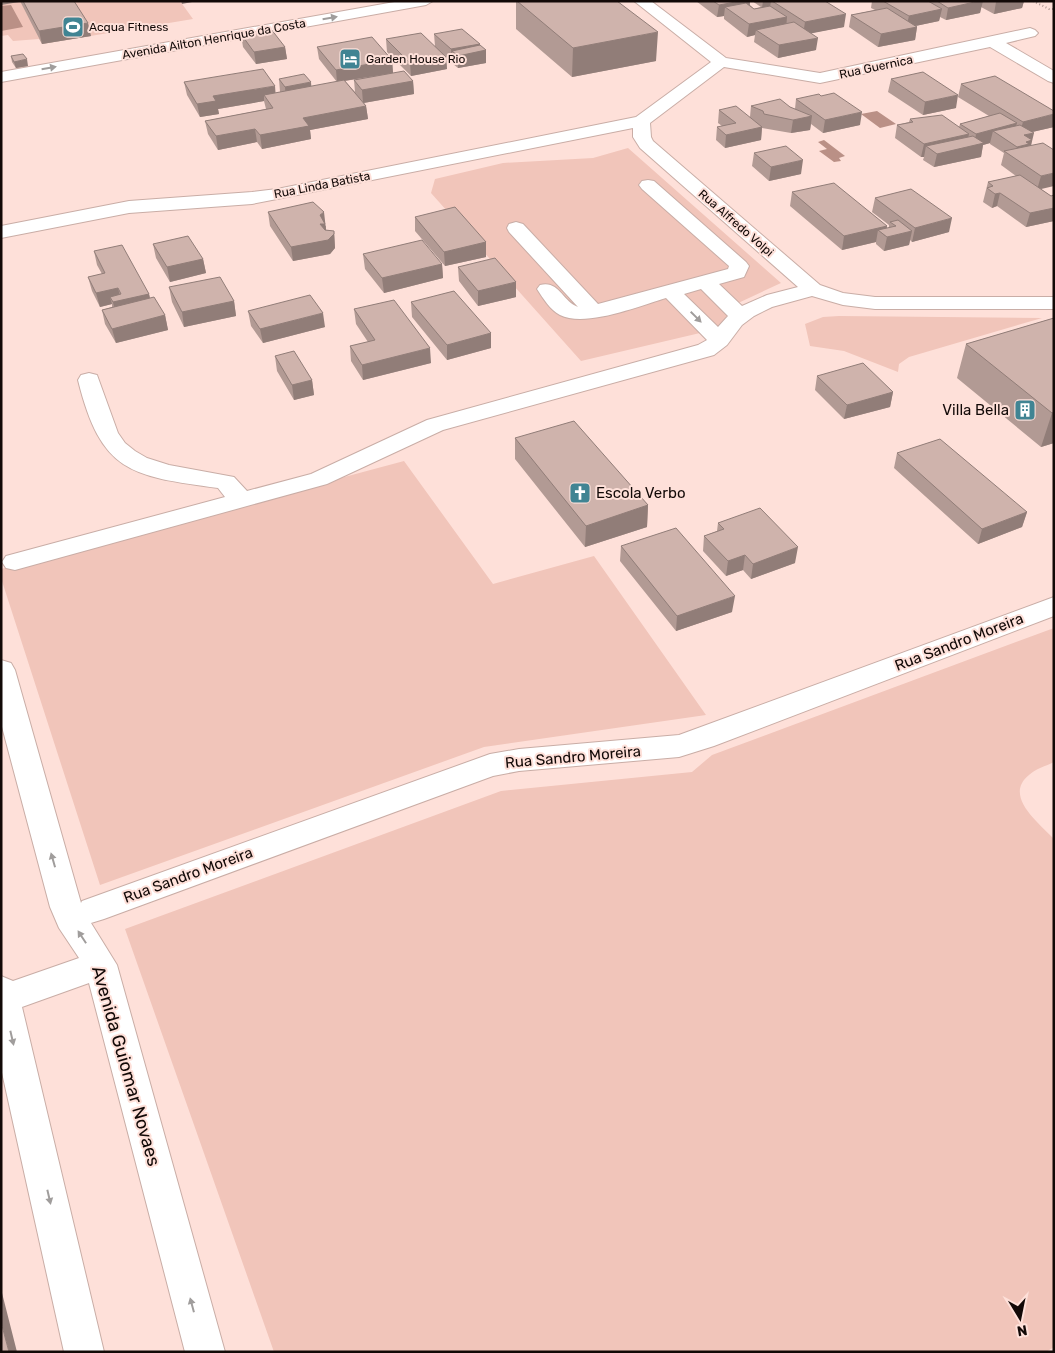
<svg xmlns="http://www.w3.org/2000/svg" width="1055" height="1353" font-family="Rubik,sans-serif">
<rect width="100%" height="100%" fill="#fee0d9"/>
<!-- green -->
<path fill="#f1c5ba" d="M1,1h179l13,18 -151,25 -3,-5 -26,2 -5,-6 -7,1z
M628,148l153,135 -45,21 -19,25 -136,32 -150,-168 4,-14 68,-16 90,-5z
M839,316l203,2 -133,39 -10,7 -1,8 -54,-21 -34,-5 -5,-22 18,-7z
M404,461l89,123 101,-28 112,159 -222,32 -384,138 -99,-307v-9z
M1054,628v134c-8,4 -19,7 -25,13 -26,21 10,48 25,64v508l-8,5h-772l-149,-423 376,-138 191,-19 20,-17z"/>
<!-- water -->
<path fill="#ba9086" d="M11,5l12,22 -22,4v-25z
M877,111l19,13 -16,4 -19,-14z
M824,140l21,16 -6,2 2,3 -7,1 -15,-11 8,-2 -9,-7z"/>
<g fill="none" stroke-linecap="round" stroke-linejoin="round">
<!-- minor casing -->
<g stroke="#c9ada6" stroke-width="2">
<path id="minor" d="M400,1h33l-7,4 -425,77v-10z
M634,1h17l75,57 94,15 210,-45 5,2 3,3 -3,3 -29,7 48,28v12l-6,-2 -58,-34 -170,36 -96,-16 -74,56 1,14 2,4 167,144 23,8 32,4h179v12h-179l-32,-4 -31,-9 -40,11 -18,9 -12,9 -15,20 -13,10 -271,75 -116,54 -312,86 -9,-2 -4,-6 4,-6 219,-59 -7,-9c-87,-12 -117,-15 -140,-108l3,-5 8,-2 8,2 21,58 7,10 10,8 12,7 22,7 65,12 13,14 64,-17 116,-54 271,-75 9,-5 -41,-42c-27,8 -81,30 -106,17 -10,-5 -17,-17 -23,-26l3,-4c19,-5 22,16 38,22l-69,-75 -2,-4 2,-4 7,-2 7,2 75,80 130,-35 1,-3 -87,-77 -3,-4 3,-4 6,-1 6,1 92,81 3,4 -5,11 -25,7 23,22 25,-11 31,-8 -158,-139 -7,-11v-9l-356,71 -25,5 -123,9 -128,25v-12l128,-25 123,-9 25,-3 359,-72 75,-55zM701,289l27,27 -10,11 -34,-33z
M1054,597v19l-340,130 -35,11 -160,14 -26,5 -389,143 -13,4 26,42 108,387h-40l-96,-369 -67,24 82,345h-40l-63,-284v-92l12,5 66,-23 -20,-30 -9,-21 -49,-184v-63l10,3 4,7 66,233 1,-2 408,-147 29,-5 160,-14z"/>
</g>
<!-- path -->
<path stroke="#ae9792" stroke-width="2" stroke-dasharray="1 2.5" stroke-linecap="butt" d="M1033,1l16,8h5"/>
<!-- minor -->
<use href="#minor" fill="#fff" fill-rule="evenodd"/>
</g>
<!-- wall -->
<path fill="#b29a94" fill-rule="evenodd" d="M20,1h54l17,35 -49,8z
M516,1h101l39,60 -84,16 -56,-48z
M696,1h54v4l4,4 7,-2 -9,-6h73l19,26 -33,6 5,17 -38,8 -24,-16 1,-7 -8,2 -23,-18v-3l-7,1z
M872,1h152l-2,7 -28,6 -13,-7 -1,6 -34,7 -6,-3 -1,4 -24,5 2,1 -2,13 -37,7 -29,-20 2,-12 24,-5 -4,-2z
M241,34l44,13 2,12 -31,5 -13,-17z
M434,34l46,10v2l6,4v13l-28,5 -5,-4v-2h-1l-6,-5 1,12 -36,7 -24,-24 -1,-13 49,7z
M317,47l75,13 1,13 20,8 1,13 -50,9 2,3 2,13 -58,11 1,9 -49,10 -5,-7 -39,8 -10,-16 -3,-13 61,-12 -2,-8 -46,8 1,5 -19,3 -13,-22 -3,-13 92,11 4,-1 -1,-13 32,8 26,-5 -18,-23zM374,76l-20,4 1,12 -10,-11z
M11,56l17,10 -12,2 -4,-6z
M891,79l65,29 -33,7 -35,-23z
M961,84l93,43 -22,5 -1,14 12,-3 -2,46 10,7 3,-1v26l-28,6 -29,-21 -5,2 -9,-6 5,-20 28,-6 -15,-11 3,-12 -14,-9v-1l-7,2 -2,12 -47,10 -11,-7 1,-3h-3l-26,-19 2,-13 12,-3 1,-3 49,8 1,-3 29,-8 -31,-19z
M796,99l64,26 -37,8 -12,-9 -1,6 -19,3 -29,-5 -1,12 -36,8 -9,-8 1,-13 5,-1 -4,-3 1,-13 31,7 1,-11 39,1 5,2z
M754,153l47,21 -32,7 -17,-15z
M792,192l95,34v2h2v-3l-17,-13 3,-14 74,34 -37,10 -2,-2 -1,5 -25,6 -8,-7v-2l-34,8 -52,-44z
M268,212l58,14v4l8,1 1,17 -5,6 -37,7 -23,-35z
M415,217l71,25v15l-41,9 -30,-35z
M153,244l50,15 3,14 -36,9 -14,-24z
M94,251l55,43 1,4 15,17 3,15 -52,13 -11,-19 -3,-14 10,-3v-3l-12,3 -8,-16 -4,-14 14,-3 -5,-9z
M363,254l79,10 1,14 -59,15 -19,-24z
M458,267l58,15v15l-38,9 -19,-25z
M169,287l65,14 2,15 -52,11 -12,-25z
M411,302l80,31v15l-44,12 -35,-43z
M354,309l77,54 -68,17 -12,-19 -1,-15 18,-4 -12,-18z
M248,311l77,16 -62,16 -12,-17z
M1054,318v125l-13,4 -84,-69 9,-34z
M275,356l37,24 2,15 -20,5 -17,-29z
M817,376l76,16 -3,15 -46,12 -29,-29z
M515,438l133,67 -1,22 -62,20 -70,-88z
M897,453l130,59 -5,15 -44,17 -84,-76z
M718,523l77,40 -44,16 -8,-9 -17,6 -23,-25 1,-15 13,-5z
M621,546l111,66 -56,19 -56,-70z"/>
<!-- shaded-wall -->
<path fill="#917d78" d="M1,1h18v1l-18,3z
M181,1h16l-15,3z
M741,1h9l-1,11 -24,-5 -1,9 -7,1 2,-12z
M763,1h8l-1,6 -8,1z
M979,1h4l-3,12 -34,7 2,-12z
M1000,1h24l-2,7 -28,6 2,-12z
M942,9l-3,12 -33,7 3,-12z
M846,14l-2,13 -41,8 2,-13z
M787,17l-1,13h-30l-1,5 -8,2 2,-13z
M88,23l3,13 -49,8 -3,-13z
M917,27l-2,13 -37,7 3,-13z
M658,32l-2,29 -84,16 1,-29z
M818,38l-2,12 -38,8 1,-13z
M480,44v7l6,-1v13l-28,5v-12l-6,-5 1,11h-1l-1,-13z
M285,47l2,12 -31,5 -2,-12z
M446,57l1,12 -36,7 -1,-13z
M27,59l1,7 -12,2 -2,-6z
M392,60l1,13 -56,9 -1,-12z
M413,81l1,13 -51,9 -1,-13z
M311,82l1,13 -26,5 -1,-13z
M275,86l1,13 -12,-4v6l-46,8 1,5 -19,3 -3,-13 16,-8z
M958,95l-2,13 -33,7 2,-13z
M366,106l2,13 -58,11 1,9 -49,10 -2,-14 43,-17z
M862,112l-2,13 -37,8 2,-13z
M1054,114v13l-35,8 4,-13z
M812,116l-2,14 -19,3 2,-13z
M1017,123l-4,13 -20,-5 -3,12 -7,2 -2,12 -47,10 3,-13 -11,-8 -2,11h-3l3,-13 45,-10 -3,13 8,-2 2,-11z
M762,127l-1,13 -36,8 1,-13z
M255,129l2,13 -39,8 -2,-14z
M1034,133l-5,21 -15,4 3,-11 7,-12z
M803,160l-2,14 -32,7 2,-14z
M1054,173v13l-17,4 4,-14z
M1000,193l-3,13 -5,2 3,-14z
M1054,208v13l-28,6 4,-14z
M324,212l3,26h-5l-2,-23z
M952,218l-3,14 -37,10 3,-14z
M887,226l-2,10 -7,-6 -2,12 -34,8 2,-14z
M334,231l1,17 -5,6 -37,7 -2,-14z
M912,231l-3,14 -25,6 3,-14z
M486,242v15l-41,9 -1,-14z
M203,259l3,14 -36,9 -3,-15z
M442,264l1,14 -59,15 -2,-15z
M516,282v15l-38,9v-15z
M118,288l3,12 28,-6 3,15 -36,8 -3,-15 -3,-5 2,7 -12,3 -4,-14z
M234,301l2,15 -52,11 -2,-15z
M323,313l2,14 -62,16 -3,-14z
M165,315l3,15 -52,13 -4,-14z
M491,333v15l-44,12v-15z
M430,348l1,15 -68,17 -1,-15z
M312,380l2,15 -20,5 -2,-15z
M893,392l-3,15 -46,12 3,-14z
M1054,412v31l-13,4 11,-34z
M648,505l-1,22 -62,20 1,-21z
M1027,512l-5,15 -44,17 4,-15z
M798,547l-3,16 -44,16 2,-15z
M745,555l-2,15 -17,6 2,-15z
M735,596l-3,16 -56,19 1,-15z
M1,1289l16,63h-8l-8,-30z"/>
<!-- building -->
<path fill="#cfb3ac" stroke="#917d78" d="M23,1h51l14,22 -49,8z
M517,1h100l41,31 -85,16z
M713,1h28l-22,4z
M772,1h53l21,13 -41,8z
M883,1h45l14,8 -33,7z
M937,1h42l-31,7z
M746,3l8,6 16,-3 17,11 -38,7 -24,-17z
M887,8l30,19 -36,7 -30,-19z
M794,22l24,16 -39,7 -23,-15z
M271,29l14,18 -31,5 -13,-18z
M462,29l18,15 -29,5 -17,-15z
M421,33l25,24 -36,6 -24,-24z
M372,37l20,23 -56,10 -19,-23z
M480,45l6,5 -28,6 -6,-5z
M23,54l4,5 -13,3 -3,-6z
M263,69l12,17 -62,10 3,5 -19,3 -13,-22z
M404,71l9,10 -51,9 -8,-10z
M923,72l35,23 -33,7 -34,-23z
M304,74l7,8 -26,5 -6,-8z
M995,76l59,35v3l-31,8 -62,-38z
M344,80l22,26 -63,12 6,8 -49,9 -5,-6 -39,7 -11,-15 68,-13 -9,-13z
M834,93l28,19 -37,8 -29,-21 23,-5 2,2z
M780,99l10,8 22,9 -19,4 -29,-6 -1,-3 -12,-5z
M736,106l26,21 -36,8 -9,-8 19,-4 -17,-13z
M1000,113l17,10 -41,11 -16,-10z
M942,115l27,19 -45,10 -27,-19 16,-3 -3,-3z
M1020,125l14,8 -10,2 8,5 -6,2 3,2 -12,3 -24,-16z
M973,136l11,7 -47,11 -11,-8z
M1043,143l11,7v23l-13,3 -37,-25z
M786,146l17,14 -32,7 -17,-14z
M1020,175l31,21 3,-1v13l-24,5 -30,-20 -5,1 -8,-6 6,-2 -5,-4z
M834,183l53,43 -43,10 -52,-44z
M911,189l41,29 -37,10 -40,-30z
M313,202l11,10 -4,3 5,9h-5l5,6 9,1v3l-6,6 -37,7 -23,-35z
M455,207l31,35 -42,10 -29,-35z
M898,220l14,11 -25,6 -9,-7 18,-4 -6,-4z
M188,236l15,23 -36,8 -14,-23z
M422,240l20,24 -60,14 -19,-24z
M122,245l27,49 -36,8 -3,-5 11,-3 -3,-6 -22,5 -8,-16 17,-4 -11,-22z
M495,258l21,24 -38,9 -20,-24z
M220,277l14,24 -52,11 -13,-25z
M454,291l37,42 -44,12 -36,-43z
M310,295l13,18 -63,16 -12,-18z
M154,297l11,18 -53,14 -10,-19z
M394,300l36,48 -68,17 -12,-19 25,-6 -21,-31z
M1054,318v94l-2,1 -86,-69z
M294,351l18,29 -20,5 -17,-29z
M863,363l30,29 -46,13 -30,-29z
M574,421l74,84 -62,21 -71,-88z
M940,439l87,73 -45,17 -85,-76z
M760,508l38,39 -45,17 -8,-9 -17,6 -24,-25 20,-7 -6,-6z
M676,528l59,68 -58,20 -56,-70z
M1,1322l8,30h-8z"/>
<!-- one-way arrows -->
<defs><path id="oneway-solid" d="M-6-.8H1V-3.2L6.5 0L1 3.2V.8H-6Z" transform="scale(1.25)"/></defs>
<g fill="#a09d9c">
<use href="#oneway-solid" transform="translate(330 18) rotate(-10)"/>
<use href="#oneway-solid" transform="translate(49 68) rotate(-10)"/>
<use href="#oneway-solid" transform="translate(696 317) rotate(45)"/>
<use href="#oneway-solid" transform="translate(53 860) rotate(-106)"/>
<use href="#oneway-solid" transform="translate(82 937) rotate(-123)"/>
<use href="#oneway-solid" transform="translate(12 1038) rotate(77)"/>
<use href="#oneway-solid" transform="translate(49 1197) rotate(77)"/>
<use href="#oneway-solid" transform="translate(192 1305) rotate(-105)"/>
</g>
<!-- icons -->
<defs>
<g id="stadium-square" transform="scale(1.125)"><rect x="-9" y="-9" width="18" height="18" rx="4" fill="#408493" stroke="#fee0d9"/><path d="M0-5a6.5 5 0 1 0 0 10a6.5 5 0 1 0 0-10ZM-3.5-1.8h7v3.6h-7Z" fill="#fff"/></g>
<g id="hotel-square" transform="scale(1.125)"><rect x="-9" y="-9" width="18" height="18" rx="4" fill="#408493" stroke="#fee0d9"/><path d="M-6-4.5h1.5V1H6V5H4.5V3h-9V5H-6ZM-4 0a1.8 1.8 0 1 1 3.6 0ZM.5 0V-2.5h3Q6-2.5 6 0Z" fill="#fff"/></g>
<g id="building-square" transform="scale(1.125)"><rect x="-9" y="-9" width="18" height="18" rx="4" fill="#408493" stroke="#fee0d9"/><path d="M-4-6H4V6H1V3H-1V6H-4ZM-2.5-4.3h1.7v1.8h-1.7ZM.8-4.3h1.7v1.8H.8ZM-2.5-1h1.7V.8h-1.7ZM.8-1h1.7V.8H.8Z" fill="#fff"/></g>
<g id="church-square" transform="scale(1.125)"><rect x="-9" y="-9" width="18" height="18" rx="4" fill="#408493" stroke="#fee0d9"/><path d="M-1.2-6h2.4v3.5h3.3v2.4h-3.3V6h-2.4V-.1h-3.3v-2.4h3.3Z" fill="#fff"/></g>
</defs>
<g fill-rule="evenodd">
<use href="#stadium-square" x="73" y="27"/>
<use href="#hotel-square" x="350" y="59"/>
<use href="#building-square" x="1025" y="410"/>
<use href="#church-square" x="580" y="493"/>
</g>
<g text-anchor="middle" stroke-width="4" stroke-linejoin="round" paint-order="stroke">
<!-- far-poi labels -->
<g font-size="12" fill="#120907" stroke="#fee0d9" text-anchor="start">
<text x="89" y="31">Acqua Fitness</text>
<text x="366" y="63">Garden House Rio</text>
</g>
<!-- far-street labels -->
<g font-size="12" fill="#120907" stroke="#fee0d9">
<text transform="translate(214 39) rotate(-10)" y="4">Avenida Ailton Henrique da Costa</text>
<text transform="translate(876 67) rotate(-12)" y="4">Rua Guernica</text>
<text transform="translate(322 185) rotate(-11)" y="4">Rua Linda Batista</text>
<text transform="translate(736 223) rotate(41)" y="4">Rua Alfredo Volpi</text>
</g>
<!-- poi labels -->
<g font-size="15" fill="#120907" stroke="#fee0d9" text-anchor="end">
<text x="1009" y="415">Villa Bella</text>
<text x="596" y="498" text-anchor="start">Escola Verbo</text>
</g>
<!-- street labels -->
<g font-size="15" fill="#120907" stroke="#fee0d9">
<text transform="translate(959 642) rotate(-21)" y="5">Rua Sandro Moreira</text>
<text transform="translate(573 757) rotate(-5)" y="5">Rua Sandro Moreira</text>
<text transform="translate(188 875) rotate(-20)" y="5">Rua Sandro Moreira</text>
</g>
<!-- near-street labels -->
<g font-size="18" fill="#120907" stroke="#fee0d9">
<text transform="translate(126 1066) rotate(74)" y="6">Avenida Guiomar Novaes</text>
</g>
</g>
<!-- border -->
<rect width="1055" height="1353" fill="none" stroke="#120907" stroke-width="5"/>
<!-- north arrow -->
<g transform="translate(1020 1318) rotate(170)" stroke="#fee0d9" stroke-width="4" paint-order="stroke">
<path d="M0-4L9 19L0 12L-9 19Z" fill="#120907"/>
<text y="-8" font-size="14" font-weight="bold" text-anchor="middle" fill="#120907">N</text>
</g>
</svg>
